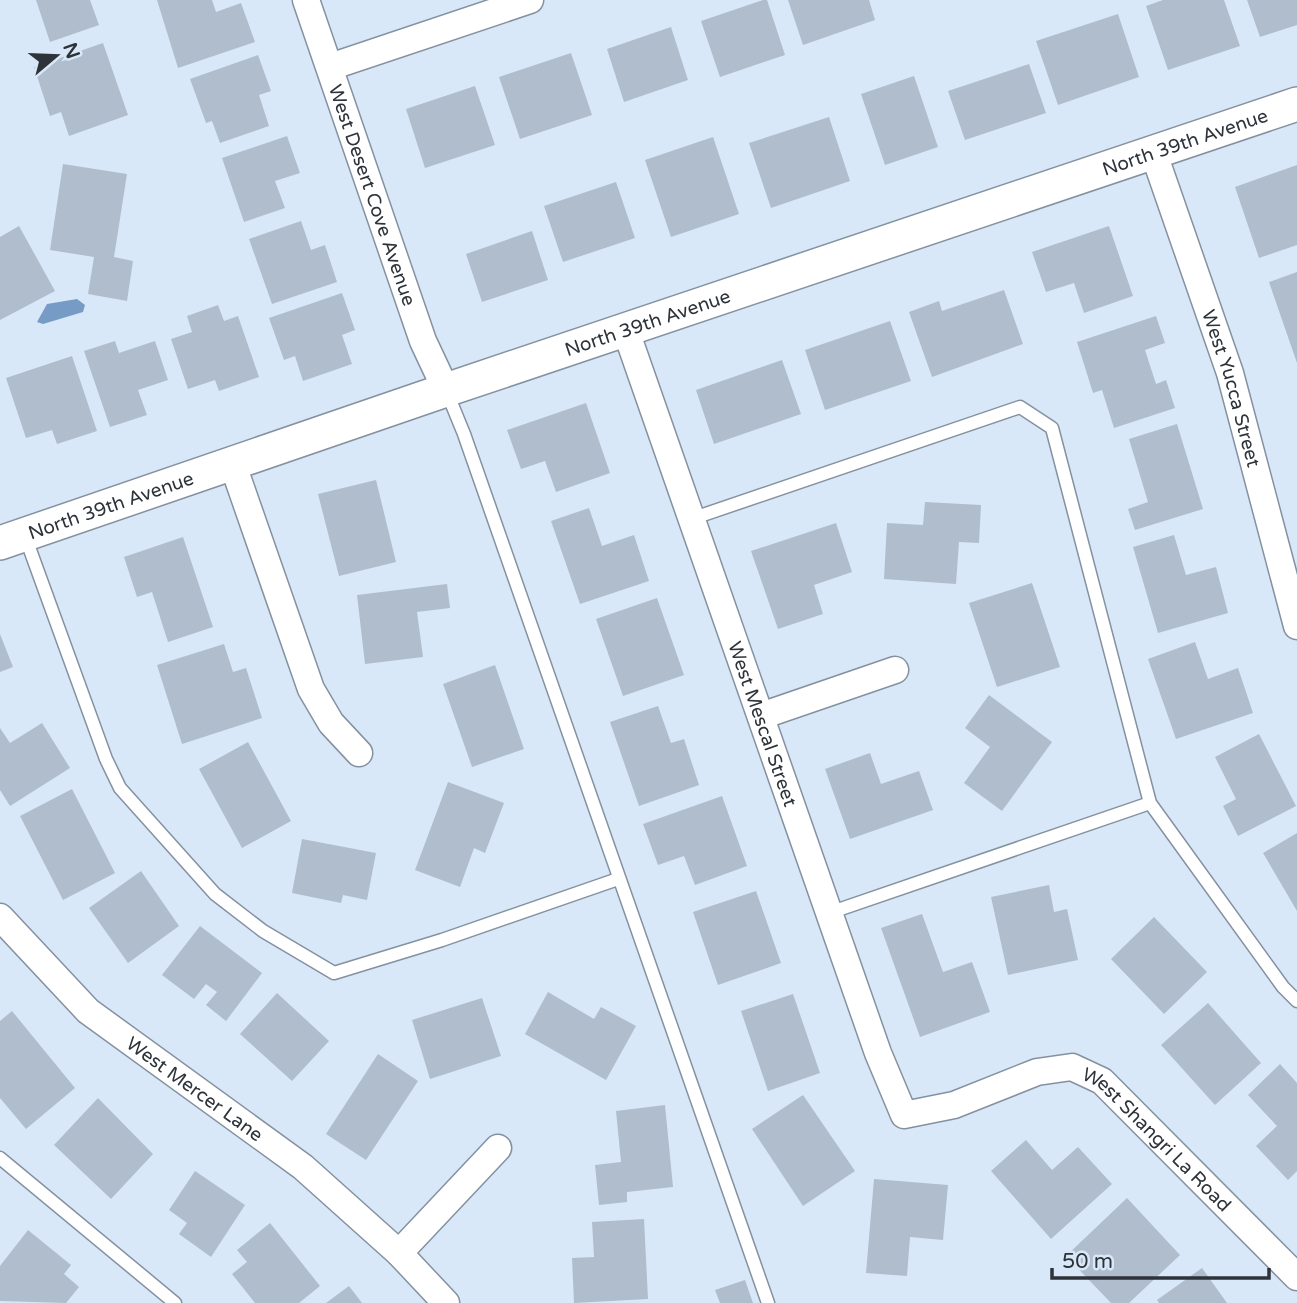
<svg xmlns="http://www.w3.org/2000/svg" width="1297" height="1303" font-family="'Varela Round',sans-serif">
<rect width="100%" height="100%" fill="#d9e8f8"/>
<!-- water -->
<path fill="#769cc5" d="M77,299l8,6 -2,7 -40,12 -6,-2 10,-18z"/>
<!-- building -->
<path fill="#afbdcd" d="M36,0h54l9,25 -49,17z
M157,0h55l4,12 25,-9 14,39 -77,26z
M763,0h4l18,55 -65,22 -19,-56z
M788,0h81l6,20 -72,25z
M1163,0h61l16,46 -72,24 -22,-64z
M1247,0h50v25l-37,12z
M1118,14l21,63 -81,28 -22,-64z
M671,27l17,53 -64,22 -17,-53z
M103,43l25,72 -59,21 -8,-24 -11,4 -16,-49z
M571,53l21,62 -72,24 -21,-62z
M258,55l13,36 -12,4 10,31 -49,17 -8,-22 -6,2 -16,-44z
M1029,64l17,49 -81,27 -17,-49z
M914,76l24,71 -53,18 -24,-71z
M475,86l20,59 -70,23 -19,-59z
M829,117l21,64 -79,27 -22,-65z
M287,136l13,37 -25,8 10,27 -41,14 -22,-64z
M713,137l26,77 -68,23 -26,-77z
M63,164l64,10 -13,83 19,4 -6,40 -39,-7 6,-37 -44,-7z
M1297,165v80l-38,13 -24,-71z
M616,182l19,56 -72,24 -19,-56z
M301,221l10,29 14,-5 12,37 -65,22 -23,-65z
M19,226l36,65 -55,29v-83z
M1109,226l24,70 -49,17 -10,-30 -28,9 -14,-40z
M532,231l16,49 -66,22 -16,-48z
M1297,272v91l-28,-81z
M1004,290l19,54 -91,33 -23,-65 30,-11 3,10z
M342,293l13,37 -13,5 10,29 -49,17 -8,-25 -11,4 -15,-42z
M218,305l6,16 14,-5 21,61 -40,14 -4,-11 -27,9 -17,-50 21,-7 -5,-16z
M1156,316l9,27 -20,7 11,34 10,-4 9,28 -61,20 -12,-38 -9,3 -16,-51z
M890,321l21,60 -86,29 -20,-60z
M115,341l4,12 36,-12 13,39 -30,10 9,25 -37,12 -26,-76z
M72,356l25,75 -40,13 -5,-14 -26,8 -20,-60z
M782,360l19,54 -87,30 -18,-54z
M586,403l24,70 -54,19 -11,-31 -24,8 -14,-39z
M1177,424l26,85 -68,21 -7,-21 20,-7 -19,-63z
M376,480l20,82 -57,14 -21,-82z
M925,502l56,3 -2,38 -20,-1 -3,42 -72,-5 3,-56 36,2z
M589,508l13,38 32,-11 15,46 -69,23 -29,-83z
M836,523l16,49 -38,13 9,29 -45,15 -27,-78z
M1174,535l12,40 30,-8 12,46 -70,20 -25,-86z
M183,537l30,90 -45,15 -16,-50 -15,5 -13,-40z
M1032,583l28,84 -63,20 -28,-84z
M447,584l3,24 -33,4 6,45 -58,7 -8,-69z
M657,598l27,77 -61,21 -27,-77z
M0,634l13,33 -13,5z
M1195,642l13,37 30,-11 15,45 -77,26 -28,-80z
M224,644l9,28 13,-4 16,50 -80,26 -25,-79z
M495,665l29,84 -52,18 -29,-83z
M989,695l63,47 -50,69 -38,-28 26,-36 -25,-19z
M658,706l13,37 13,-4 15,46 -60,21 -29,-84z
M42,723l28,45 -60,38 -10,-16v-62l10,15z
M1259,734l37,72 -58,30 -15,-30 13,-7 -21,-42z
M248,742l43,79 -49,27 -43,-79z
M870,753l11,31 38,-13 14,39 -83,29 -25,-70z
M448,782l56,21 -19,50 -11,-5 -14,39 -45,-17z
M72,789l43,84 -52,27 -43,-84z
M722,796l25,70 -52,19 -11,-29 -26,9 -15,-41z
M1297,833v78l-34,-58z
M302,839l74,14 -9,47 -24,-5 -2,8 -49,-10z
M141,871l38,55 -51,37 -39,-55z
M1049,885l5,27 13,-3 11,51 -70,15 -17,-78z
M756,891l25,72 -63,22 -25,-73z
M922,914l21,58 29,-10 18,50 -70,25 -39,-109z
M1154,917l53,55 -43,42 -53,-55z
M200,926l62,47 -36,48 -20,-16 11,-13 -11,-8 -12,15 -32,-24z
M548,992l46,27 7,-12 35,19 -30,54 -81,-46z
M277,993l52,48 -37,40 -52,-47z
M793,994l27,79 -52,18 -27,-80z
M482,998l19,58 -71,23 -18,-59z
M1208,1003l53,60 -46,42 -54,-60z
M12,1011l63,77 -49,41 -26,-31v-77z
M378,1054l40,27 -52,79 -40,-26z
M1280,1064l17,19v88l-9,9 -32,-34 21,-20 -29,-31z
M803,1095l52,76 -52,35 -51,-77z
M98,1098l55,56 -42,45 -57,-54z
M665,1105l8,82 -46,5v10l-28,3 -4,-40 26,-3 -5,-51z
M1026,1140l26,30 26,-23 34,37 -61,55 -60,-68z
M195,1171l50,34 -34,52 -32,-23 8,-11 -18,-13z
M874,1179l74,6 -5,55 -33,-3 -3,39 -41,-3z
M1127,1198l53,57 -51,48h-18l-45,-47z
M644,1219l4,80 -74,4 -2,-45 22,-1 -2,-35z
M270,1223l50,63 -21,17h-44l-23,-29 15,-12 -10,-12z
M28,1230l43,35 -7,9 15,13 -13,16 -66,-2v-35z
M1202,1268l25,35h-68l-2,-3z
M745,1280l8,23h-33l-5,-13z
M349,1286l13,17h-36z"/>
<g fill="none" stroke-linecap="round" stroke-linejoin="round">
<!-- service casing -->
<g stroke="#8491a0" stroke-width="15">
<path id="service" d="M446,390l18,44 304,869
M691,519l329,-112 32,21 98,375 133,184 14,14
M25,536l81,223 14,29 95,106 48,37 71,42 108,-33 176,-61
M829,913l321,-110
M0,1158l175,145"/>
</g>
<!-- minor casing -->
<g stroke="#8491a0" stroke-width="29">
<g id="minor">
<path id="s1" d="M306,0l117,341 23,49"/>
<path d="M330,67l200,-67"/>
<path id="s2" d="M1154,154l76,219 67,253"/>
<path id="s3" d="M626,331l252,722 26,62 50,-10 83,-33 35,-5 30,14 195,196"/>
<path d="M233,465l78,224 20,34 28,30"/>
<path d="M761,716l134,-46"/>
<path id="s4" d="M0,917l88,94 215,156 96,86 47,50"/>
<path d="M399,1253l99,-105"/>
</g>
</g>
<!-- tertiary casing -->
<g stroke="#8491a0" stroke-width="36">
<g id="tertiary">
<path id="s5" d="M0,543l446,-153 851,-286"/>
</g>
</g>
<!-- service -->
<use href="#service" stroke="#fff" stroke-width="12"/>
<!-- minor -->
<use href="#minor" stroke="#fff" stroke-width="26"/>
<!-- tertiary -->
<use href="#tertiary" stroke="#fff" stroke-width="33"/>
</g>
<g text-anchor="middle" stroke-width="7" stroke-linejoin="round" paint-order="stroke">
<!-- street labels -->
<g font-size="19" fill="#2d3339" stroke="#d9e8f8">
<text dy="7" stroke="none"><textPath href="#s5" startOffset="1251">North 39th Avenue</textPath></text>
<text dy="7" stroke="none"><textPath href="#s1" startOffset="206">West Desert Cove Avenue</textPath></text>
<text dy="7" stroke="none"><textPath href="#s5" startOffset="684">North 39th Avenue</textPath></text>
<text dy="7" stroke="none"><textPath href="#s2" startOffset="247">West Yucca Street</textPath></text>
<text dy="7" stroke="none"><textPath href="#s5" startOffset="117">North 39th Avenue</textPath></text>
<text dy="7" stroke="none"><textPath href="#s3" startOffset="416">West Mescal Street</textPath></text>
<text dy="7" stroke="none"><textPath href="#s4" startOffset="261">West Mercer Lane</textPath></text>
<text dy="7" stroke="none"><textPath href="#s3" startOffset="1120">West Shangri La Road</textPath></text>
</g>
</g>
<!-- north arrow -->
<g transform="translate(56 56) rotate(71)" stroke="#d9e8f8" stroke-width="5" paint-order="stroke">
<path d="M0-5L12 26L0 18L-12 26Z" fill="#2d3339"/>
<text y="-10" font-size="19" font-weight="bold" text-anchor="middle" fill="#2d3339">N</text>
</g>
<!-- scale -->
<path d="M1052 1268v10h217v-10" fill="none" stroke="#2d3339" stroke-width="3.5"/>
<text x="1062" y="1268" font-size="21" fill="#2d3339" stroke="#d9e8f8" stroke-width="5" paint-order="stroke">50 m</text>
</svg>
